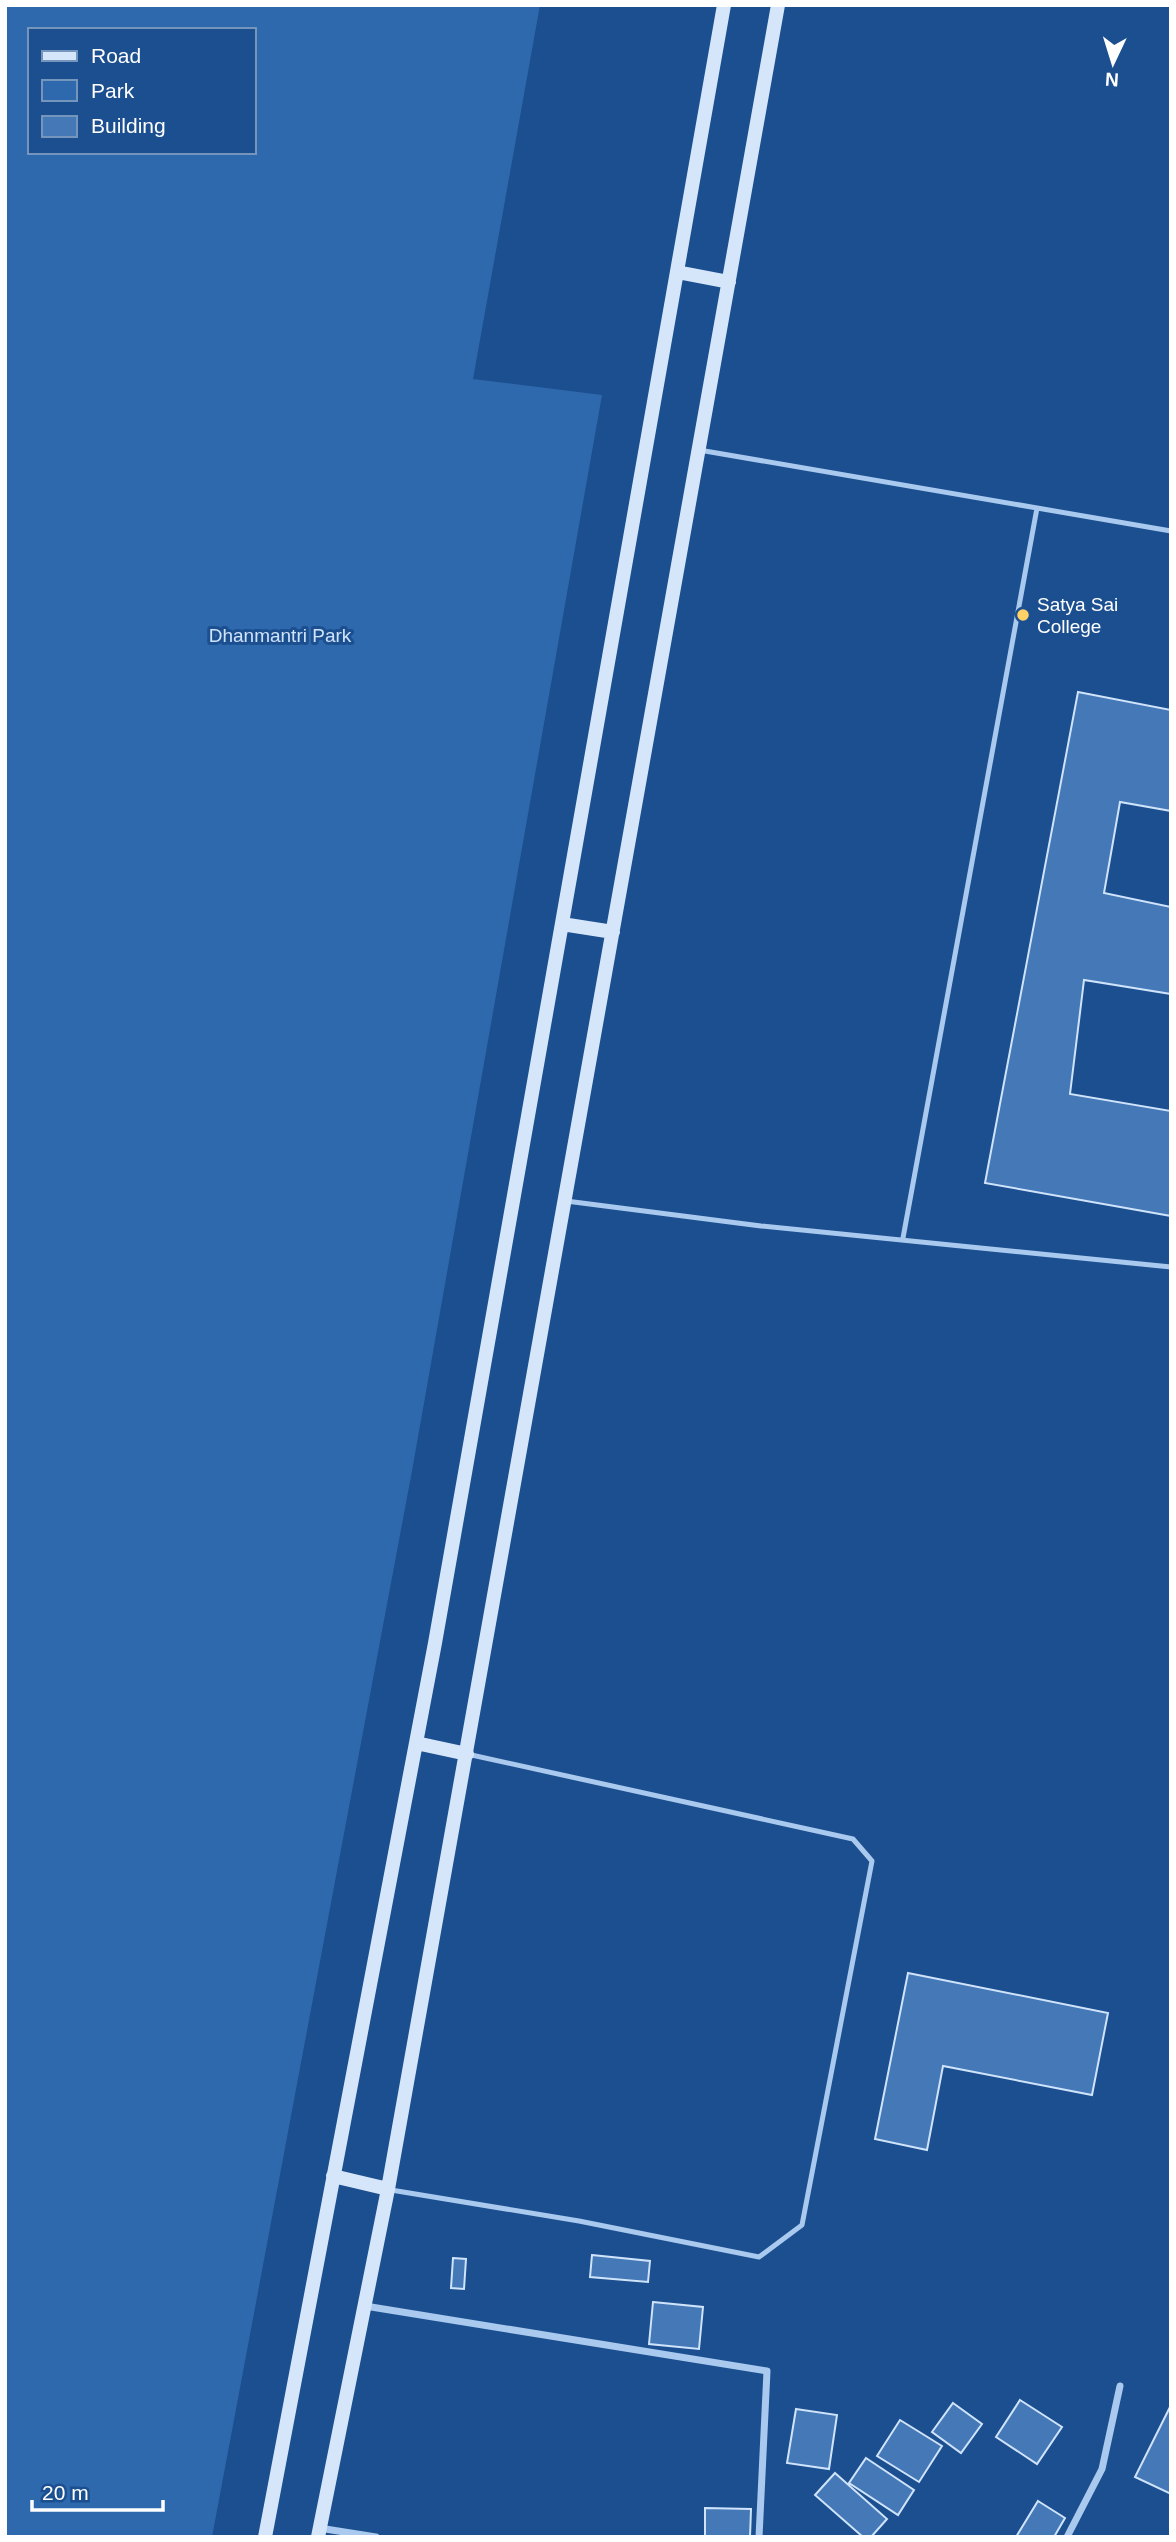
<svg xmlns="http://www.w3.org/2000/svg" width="1176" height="2542" font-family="Arial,sans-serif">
<rect width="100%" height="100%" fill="#1b4f8f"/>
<!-- green -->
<path fill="#2e69ad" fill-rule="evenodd" d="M5,5h535l-67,374 129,16 -190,1076 -200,1066h-207zM30,30h224v122h-224z"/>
<!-- building -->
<path fill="#4478b7" stroke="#cfe3fa" stroke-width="2" d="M1078,692l93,18v101l-51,-9 -16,91 67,14v87l-87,-14 -14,114 101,17v105l-186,-33z
M908,1973l200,40 -16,82 -149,-29 -16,84 -52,-11z
M592,2255l58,6 -2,21 -58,-5z
M453,2258l13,1 -2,30 -13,-1z
M653,2302l50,5 -4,42 -50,-5z
M1020,2400l42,27 -25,37 -41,-27z
M953,2403l29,21 -21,29 -29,-21z
M1171,2405v89l-36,-17z
M796,2409l41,6 -8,54 -42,-6z
M900,2420l42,26 -23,36 -42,-26z
M866,2458l48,32 -16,25 -49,-32z
M835,2473l52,46 -16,18h-8l-48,-42z
M1038,2501l27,17 -11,19h-38z
M705,2508l46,1 -1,28h-45z"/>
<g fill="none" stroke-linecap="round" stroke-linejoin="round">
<!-- service -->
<path stroke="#a9c9ee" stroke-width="5" d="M699,450l472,81
M566,1201l195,25 410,41
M903,1238l134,-730
M391,2190l188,31 180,36 43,-32 70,-364 -19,-22 -386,-85"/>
<!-- minor -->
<path stroke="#a9c9ee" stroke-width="7" d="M365,2306l402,65 -8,166
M319,2528l57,9
M1067,2537l35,-68 18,-83"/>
<!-- secondary -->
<path stroke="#d6e6fa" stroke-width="14" d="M677,272l52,10
M562,924l51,8
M416,1743l51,11
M333,2176l55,13
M265,2537l170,-894 289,-1638
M318,2537l70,-348 390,-2184"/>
</g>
<!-- markers -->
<circle fill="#ffd166" stroke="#1b4f8f" stroke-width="2.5" cx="1023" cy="615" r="7"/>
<g text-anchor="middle" stroke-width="6" stroke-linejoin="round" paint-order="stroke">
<!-- poi labels -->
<g font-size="19" fill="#fff" stroke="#1b4f8f" text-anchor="start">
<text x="1037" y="611">Satya Sai<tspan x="1037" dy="22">College</tspan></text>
</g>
<!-- park labels -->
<g font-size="19" fill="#cfe3fa" stroke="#1b4f8f">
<text x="280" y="642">Dhanmantri Park</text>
</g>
</g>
<!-- border -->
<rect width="1176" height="2542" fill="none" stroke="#ffffff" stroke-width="14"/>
<!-- legend -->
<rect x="28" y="28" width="228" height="126" fill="#1b4f8f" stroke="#7695bc" stroke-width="2"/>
<rect x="42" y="51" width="35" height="10" fill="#d6e6fa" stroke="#7695bc" stroke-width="2"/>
<text x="91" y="63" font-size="21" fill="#ffffff">Road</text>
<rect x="42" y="80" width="35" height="21" fill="#2e69ad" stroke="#7695bc" stroke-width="2"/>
<text x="91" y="98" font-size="21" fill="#ffffff">Park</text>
<rect x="42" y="116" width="35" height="21" fill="#4478b7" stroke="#7695bc" stroke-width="2"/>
<text x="91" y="133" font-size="21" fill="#ffffff">Building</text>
<!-- north arrow -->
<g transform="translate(1113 63) rotate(184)" stroke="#1b4f8f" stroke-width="5" paint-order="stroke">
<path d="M0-5L12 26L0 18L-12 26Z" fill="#ffffff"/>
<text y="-10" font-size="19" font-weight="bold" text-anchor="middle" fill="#ffffff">N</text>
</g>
<!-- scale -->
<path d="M32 2500v10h131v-10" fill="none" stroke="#ffffff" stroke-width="3.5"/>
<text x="42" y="2500" font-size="21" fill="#ffffff" stroke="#1b4f8f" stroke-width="5" paint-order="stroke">20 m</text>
</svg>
